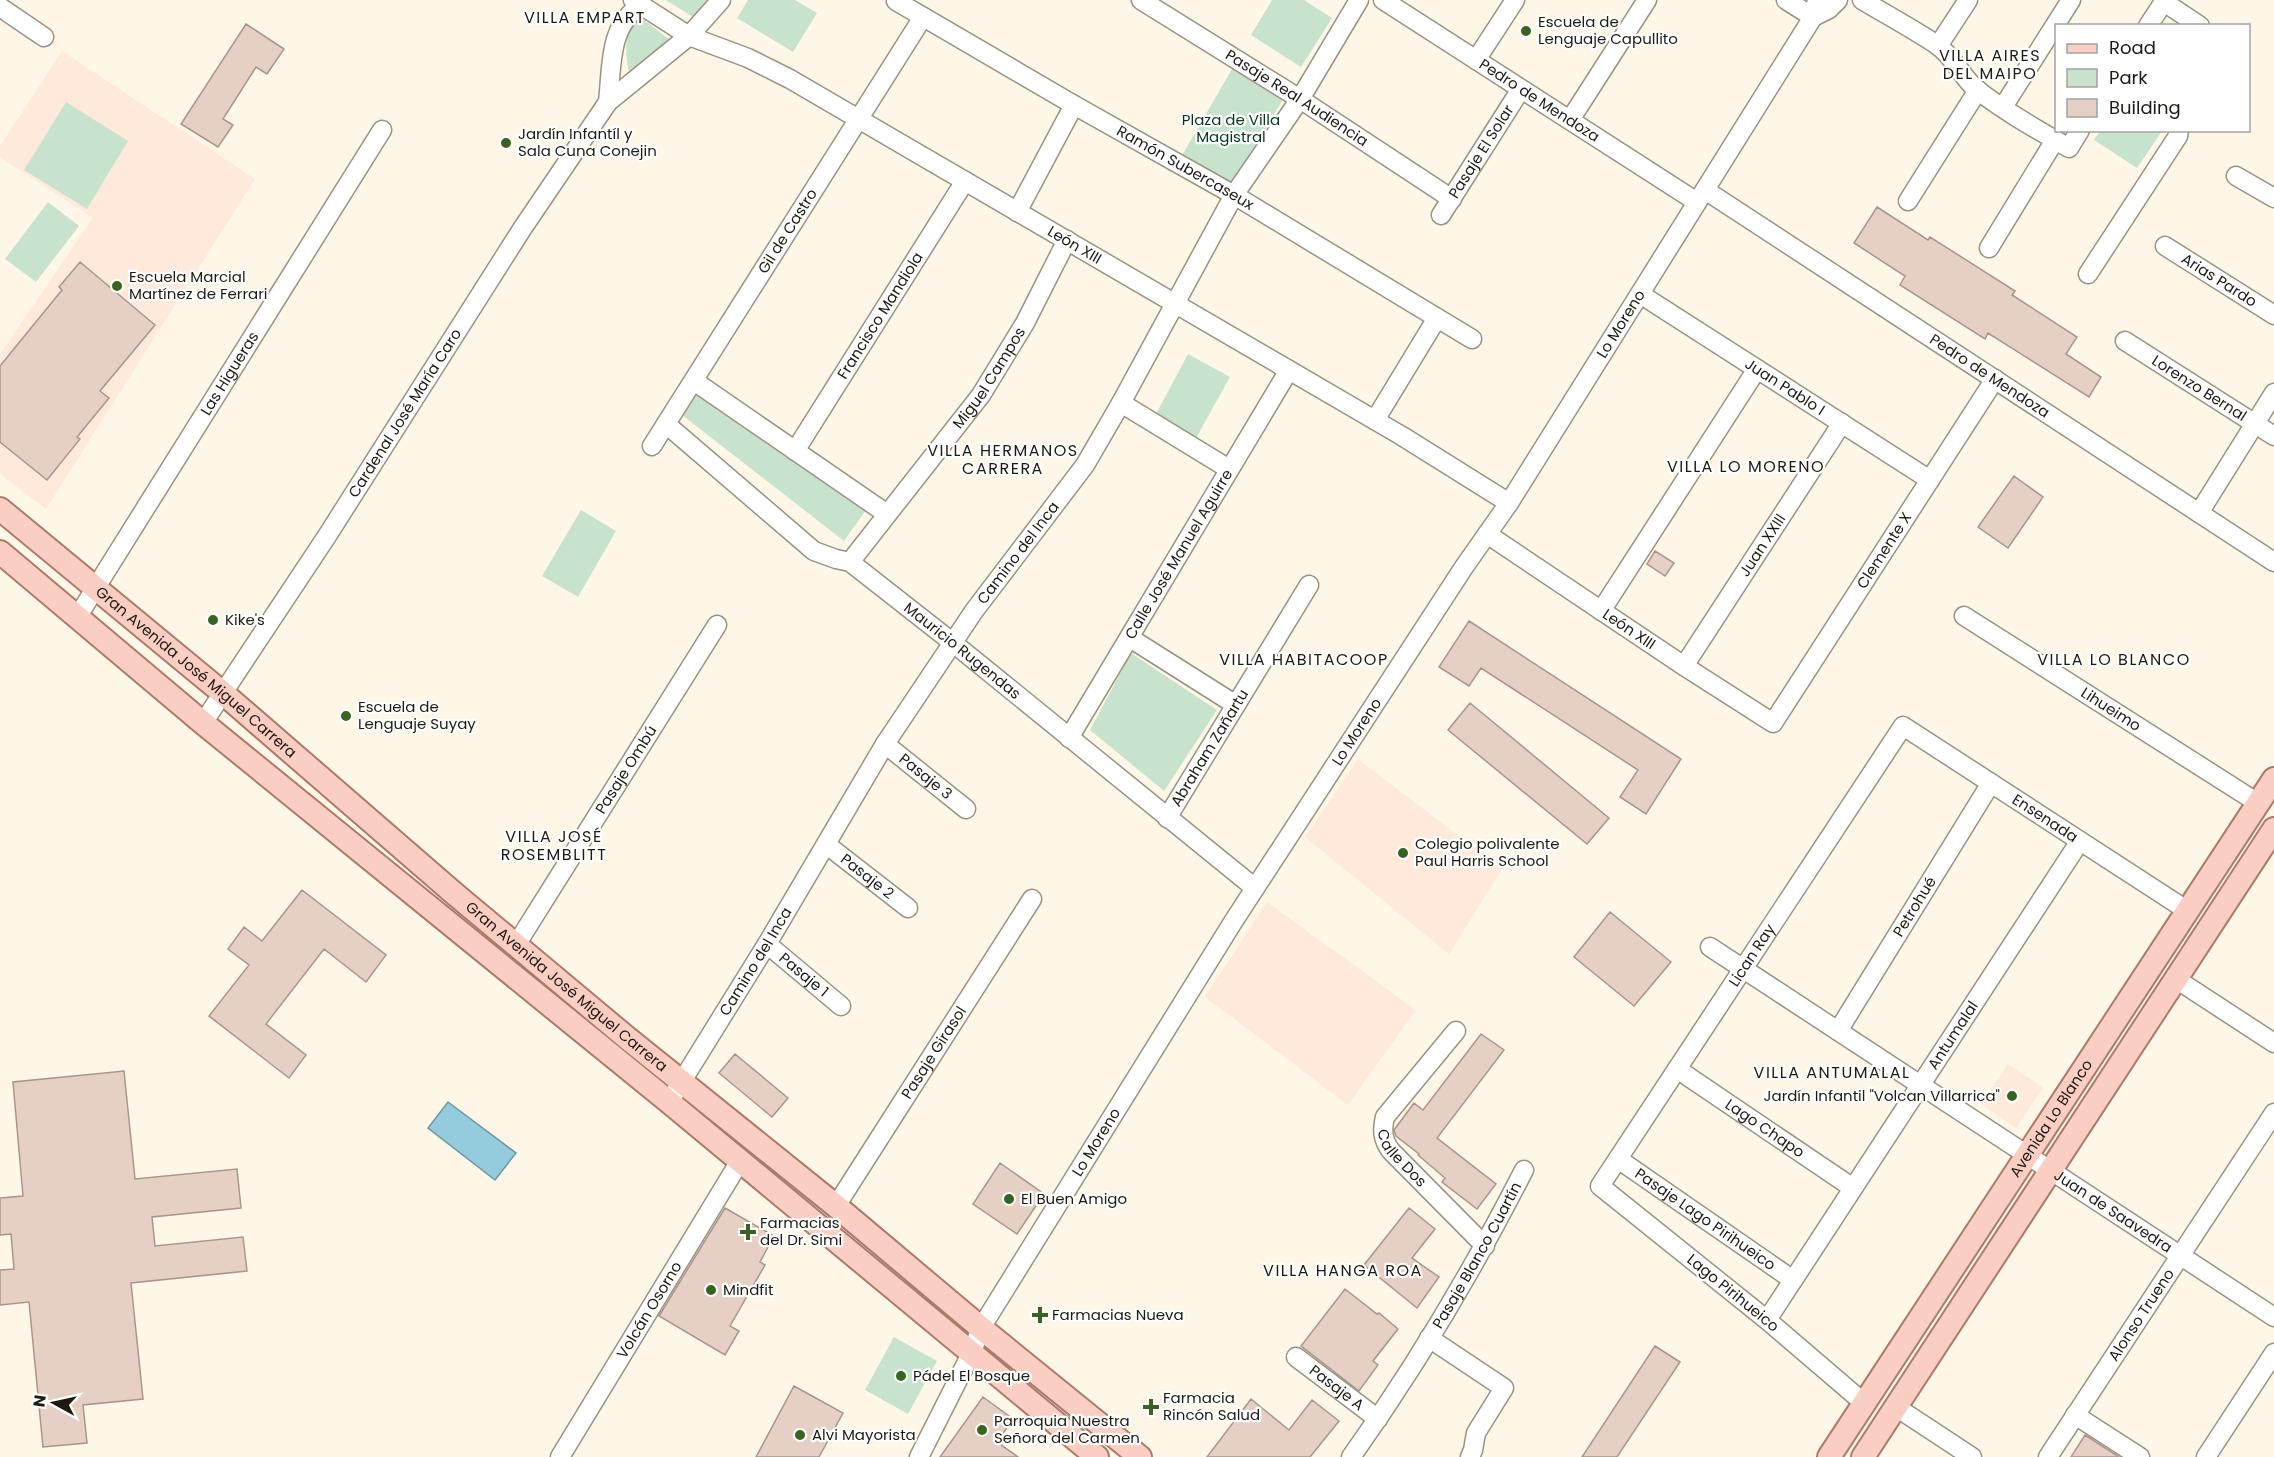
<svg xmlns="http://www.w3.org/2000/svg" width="2274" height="1457" font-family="Poppins,sans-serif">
<rect width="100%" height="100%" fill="#fef7e7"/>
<!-- education -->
<path fill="#ffe9db" d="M62,51l193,128 -209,330 -46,-35v-120l93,-136 -93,-61v-11z
M1358,759l144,110 -53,85 -144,-117z
M1267,902l149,108 -68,95 -143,-108z
M2008,1064l35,24 -27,40 -35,-24z"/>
<!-- green -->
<path fill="#c7e3cd" d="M666,0h46l-13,21z
M748,0h47l22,13 -24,39 -56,-34z
M1272,0h32l28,18 -31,49 -50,-32z
M639,16l35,27 -45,30c-4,-24 -6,-37 10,-57z
M1232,69l51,30 -52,90 -51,-30z
M66,102l62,39 -41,68 -63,-39z
M2101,130h60l1,1 -25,37 -43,-28z
M48,202l31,24 -43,56 -31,-23z
M1188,354l42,23 -34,61 -41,-22z
M697,391l171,116 -24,34 -162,-126z
M581,510l35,21 -38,66 -36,-21z
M1131,653l86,57 -53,81 -74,-61z
M894,1337l43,24 -29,53 -43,-24z"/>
<!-- water -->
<path fill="#94ccdd" stroke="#7097a0" stroke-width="1.5" d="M448,1102l68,51 -21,27 -67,-52z"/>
<!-- building -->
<path fill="#e6d0c5" stroke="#a9958a" stroke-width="1.5" d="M246,24l38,25 -17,25 -11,-7 -33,52 10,6 -15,22 -37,-23z
M1877,207l51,33 2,-3 85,54 -3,4 65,42 -11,17 35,23 -12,20 -101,-64 -3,6 -85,-54 5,-9 -51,-33z
M80,262l75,63 -55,66 9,7 -32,39 3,2 -33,41 -47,-38v-76l62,-76 -3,-3z
M2014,476l29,21 -35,51 -30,-21z
M1655,551l19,12 -9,13 -18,-12z
M1469,621l212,138 -35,55 -26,-17 18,-27 -157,-102 -12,18 -30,-19z
M1470,703l139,115 -22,26 -139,-114z
M302,890l84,65 -20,27 -42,-33 -58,75 40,31 -17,23 -80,-62 40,-51 -21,-16 16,-22 18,14z
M1610,912l61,50 -37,44 -60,-49z
M1481,1034l23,16 -67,88 59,46 -19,25 -35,-27 3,-4 -27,-23 1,-1 -23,-18 -2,-6 20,-27 9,7z
M735,1054l53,44 -16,19 -53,-44z
M124,1071l11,108 102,-10 4,39 -89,9 3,29 88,-9 4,34 -116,12 12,116 -60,6 4,38 -44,4 -14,-145 -29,3v-35l14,-1 -3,-35 -11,1v-37l23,-2 -10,-114z
M1000,1163l44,31 -27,40 -44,-30z
M725,1208l49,28 -14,26 5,3 -35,61 9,5 -14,24 -66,-39z
M1409,1208l26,21 -23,29 27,19 -22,31 -53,-43z
M1345,1289l32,25 2,-1 19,16 -25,32 5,4 -19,26 -58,-45z
M1655,1346l25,16 -63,95h-35z
M794,1386l49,27 -24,44h-63z
M983,1397l30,22 -16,23 21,15h-78z
M1251,1399l38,31 23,-30 27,21 -29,36h-103z
M2085,1435l34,22h-48z"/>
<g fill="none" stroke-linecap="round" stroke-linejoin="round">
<!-- minor casing -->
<g stroke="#9b9380" stroke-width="21">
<g id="minor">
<path id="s1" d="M633,0l56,36 59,22 42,21 612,357 107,67"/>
<path id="s2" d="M1141,0l159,99 152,100"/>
<path id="s3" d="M1383,0l314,202"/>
<path d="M1786,0l27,17"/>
<path d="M1862,0c25,15 51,29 75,45 17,12 24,31 39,44 28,22 62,41 93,59l11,-18"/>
<path id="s4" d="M896,1l178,104 160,90 238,144"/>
<path d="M2164,2l36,24"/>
<path d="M0,7l44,30"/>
<path d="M1813,17l16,-8 9,-9"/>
<path d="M2148,26l17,-26"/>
<path d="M1938,46l30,-46"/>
<path d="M1476,60l39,-60"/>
<path d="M608,102c4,-34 0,-78 34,-97"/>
<path d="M2003,107l68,-107"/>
<path d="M1570,120l77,-120"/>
<path d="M2236,176l38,22"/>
<path id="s5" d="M1705,190l569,372"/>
<path d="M1908,201l70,-111"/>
<path d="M1017,212l57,-107"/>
<path id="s6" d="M1441,215l80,-126"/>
<path id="s7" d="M2165,246l109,69"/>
<path d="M1989,248l66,-108"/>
<path d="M2088,274l90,-138 1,-6"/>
<path id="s8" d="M1640,294l290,186"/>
<path id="s9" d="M2125,341l149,95"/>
<path d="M694,381l193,133"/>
<path d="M1121,403l108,66"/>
<path d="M1375,420l62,-102"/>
<path id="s10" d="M666,424l148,127 22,8 14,3 102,80 303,246"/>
<path id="s11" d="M652,446l271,-429"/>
<path id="s12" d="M795,451l170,-270"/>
<path d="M2199,513l75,-120"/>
<path id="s13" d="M1487,534l197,132 89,57 222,-344"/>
<path id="s14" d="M850,562l131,-167 44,-72 42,-83"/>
<path d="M1601,611l156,-242"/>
<path id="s15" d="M78,616l304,-486"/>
<path id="s16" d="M1964,616l294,187"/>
<path d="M1130,638l106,67"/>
<path id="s17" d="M1684,666l158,-243"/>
<path id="s18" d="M203,723l124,-187 195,-307 86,-127 81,-66 32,-36"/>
<path id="s19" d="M1069,738l220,-368"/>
<path id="s20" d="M885,744l81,65"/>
<path id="s21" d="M1167,818l142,-233"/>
<path id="s22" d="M827,845l81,63"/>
<path id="s23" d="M767,944l74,62"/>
<path id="s24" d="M516,945l201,-320"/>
<path id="s25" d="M1710,947l564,370"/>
<path d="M2176,979l98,64"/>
<path id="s26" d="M1456,1031l-71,86c-3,13 -3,22 6,34l94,95"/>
<path id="s27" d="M1838,1031l153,-248"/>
<path id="s28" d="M1677,1069l176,119"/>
<path id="s29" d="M669,1102l98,-158 118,-200 89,-133 111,-146 36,-62 113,-208 66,-96 59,-99"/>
<path id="s30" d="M1618,1159l175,121"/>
<path id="s31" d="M836,1206l196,-307"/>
<path id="s32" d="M1767,1320l313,-479"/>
<path d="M1429,1338l75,50 -28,45 -3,17 -3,7"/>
<path id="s33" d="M1296,1357l82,62"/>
<path id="s34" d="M1864,1403l-97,-83 -167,-134 303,-460 285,185"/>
<path d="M1896,1407l76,50"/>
<path d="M2075,1415l65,42"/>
<path id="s35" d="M560,1457l180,-296"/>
<path id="s36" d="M919,1457l52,-103 10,-26 252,-406 231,-355 45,-64 304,-486 4,-17"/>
<path id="s37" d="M1351,1457c65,-91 122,-187 173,-287"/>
<path id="s38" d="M2048,1457l226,-344"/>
<path d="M2206,1457l68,-104"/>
</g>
</g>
<!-- major casing -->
<g stroke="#ab7a6b" stroke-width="26">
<g id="major">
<path id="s39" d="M0,509l224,185 232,201 170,142 210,169 145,122 159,129"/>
<path d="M0,552l203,171 466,379 428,355"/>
<path id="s40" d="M1829,1457l445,-678"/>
<path d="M1863,1457l411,-628"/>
</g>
</g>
<!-- minor -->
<use href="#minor" stroke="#fff" stroke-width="18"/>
<!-- major -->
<use href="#major" stroke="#fbcec3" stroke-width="22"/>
</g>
<!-- markers -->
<g fill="#386422" stroke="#fff" stroke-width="2">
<circle cx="1526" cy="31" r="6"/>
<circle cx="506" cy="143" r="6"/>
<circle cx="117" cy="286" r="6"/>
<circle cx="213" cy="620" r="6"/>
<circle cx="346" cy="716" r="6"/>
<circle cx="1403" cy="853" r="6"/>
<circle cx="2012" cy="1096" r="6"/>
<circle cx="1009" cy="1199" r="6"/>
<path d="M745 1223h6v6h6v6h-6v6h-6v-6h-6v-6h6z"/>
<circle cx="711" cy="1290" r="6"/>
<path d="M1037 1306h6v6h6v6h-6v6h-6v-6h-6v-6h6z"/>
<circle cx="901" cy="1376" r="6"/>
<path d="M1148 1398h6v6h6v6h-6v6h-6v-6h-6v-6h6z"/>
<circle cx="982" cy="1430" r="6"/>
<circle cx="800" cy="1435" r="6"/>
</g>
<g text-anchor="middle" stroke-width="4.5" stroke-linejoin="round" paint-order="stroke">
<!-- poi labels -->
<g font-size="15" fill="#1d1a12" stroke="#fff" text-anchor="start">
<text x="1538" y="27">Escuela de<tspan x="1538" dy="17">Lenguaje Capullito</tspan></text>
<text x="518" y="139">Jardín Infantíl y<tspan x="518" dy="17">Sala Cuna Conejin</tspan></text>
<text x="129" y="282">Escuela Marcial<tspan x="129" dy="17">Martínez de Ferrari</tspan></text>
<text x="225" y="625">Kike's</text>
<text x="358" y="712">Escuela de<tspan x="358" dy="17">Lenguaje Suyay</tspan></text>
<text x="1415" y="849">Colegio polivalente<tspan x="1415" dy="17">Paul Harris School</tspan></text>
<text x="2000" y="1101" text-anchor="end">Jardín Infantil "Volcan Villarrica"</text>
<text x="1021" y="1204">El Buen Amigo</text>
<text x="760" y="1228">Farmacias<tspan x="760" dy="17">del Dr. Simi</tspan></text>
<text x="723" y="1295">Mindfit</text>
<text x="1052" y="1320">Farmacias Nueva</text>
<text x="913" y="1381">Pádel El Bosque</text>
<text x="1163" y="1403">Farmacia<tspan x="1163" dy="17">Rincón Salud</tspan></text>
<text x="994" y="1426">Parroquia Nuestra<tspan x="994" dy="17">Señora del Carmen</tspan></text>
<text x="812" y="1440">Alvi Mayorista</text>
</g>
<!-- street labels -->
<g font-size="15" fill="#1d1a12" stroke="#fff">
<text dy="5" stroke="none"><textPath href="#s2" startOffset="184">Pasaje Real Audiencia</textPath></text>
<text dy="5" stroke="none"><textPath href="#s3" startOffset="186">Pedro de Mendoza</textPath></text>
<text dy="5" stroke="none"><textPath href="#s6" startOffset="75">Pasaje El Solar</textPath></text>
<text dy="5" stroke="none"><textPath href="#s4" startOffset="334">Ramón Subercaseux</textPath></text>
<text dy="5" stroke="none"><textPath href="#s11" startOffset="254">Gil de Castro</textPath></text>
<text dy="5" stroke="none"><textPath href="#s1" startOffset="506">León XIII</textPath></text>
<text dy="5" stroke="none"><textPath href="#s7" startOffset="64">Arias Pardo</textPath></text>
<text dy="5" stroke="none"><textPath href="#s12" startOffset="160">Francisco Mandiola</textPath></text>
<text dy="5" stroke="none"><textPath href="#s36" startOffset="1334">Lo Moreno</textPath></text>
<text dy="5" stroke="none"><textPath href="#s15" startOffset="286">Las Higueras</textPath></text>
<text dy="5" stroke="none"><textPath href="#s5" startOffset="340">Pedro de Mendoza</textPath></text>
<text dy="5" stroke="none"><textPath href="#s14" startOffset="231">Miguel Campos</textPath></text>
<text dy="5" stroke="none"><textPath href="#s8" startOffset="172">Juan Pablo I</textPath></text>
<text dy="5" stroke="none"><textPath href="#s9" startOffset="88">Lorenzo Bernal</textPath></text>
<text dy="5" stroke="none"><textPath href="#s18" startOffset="370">Cardenal José María Caro</textPath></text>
<text dy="5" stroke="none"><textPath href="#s17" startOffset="144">Juan XXIII</textPath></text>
<text dy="5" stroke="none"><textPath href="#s13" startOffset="548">Clemente X</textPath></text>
<text dy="5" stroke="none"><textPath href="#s29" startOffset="651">Camino del Inca</textPath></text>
<text dy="5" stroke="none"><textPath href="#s19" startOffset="214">Calle José Manuel Aguirre</textPath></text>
<text dy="5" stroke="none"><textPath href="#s13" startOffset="171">León XIII</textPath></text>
<text dy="5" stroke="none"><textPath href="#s10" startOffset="376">Mauricio Rugendas</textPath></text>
<text dy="5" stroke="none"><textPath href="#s39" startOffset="255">Gran Avenida José Miguel Carrera</textPath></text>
<text dy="5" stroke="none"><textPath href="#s16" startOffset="174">Lihueimo</textPath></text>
<text dy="5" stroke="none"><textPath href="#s36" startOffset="848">Lo Moreno</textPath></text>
<text dy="5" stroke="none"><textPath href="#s21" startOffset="82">Abraham Zañartu</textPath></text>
<text dy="5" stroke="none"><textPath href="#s24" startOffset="207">Pasaje Ombú</textPath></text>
<text dy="5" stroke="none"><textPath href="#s20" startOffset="52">Pasaje 3</textPath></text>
<text dy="5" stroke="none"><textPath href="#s34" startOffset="1062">Ensenada</textPath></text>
<text dy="5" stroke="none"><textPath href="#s22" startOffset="51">Pasaje 2</textPath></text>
<text dy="5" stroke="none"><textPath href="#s27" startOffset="146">Petrohué</textPath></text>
<text dy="5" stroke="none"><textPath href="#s34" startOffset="618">Lican Ray</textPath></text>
<text dy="5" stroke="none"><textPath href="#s29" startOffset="165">Camino del Inca</textPath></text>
<text dy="5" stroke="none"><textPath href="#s23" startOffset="48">Pasaje 1</textPath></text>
<text dy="5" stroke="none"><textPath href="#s39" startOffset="741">Gran Avenida José Miguel Carrera</textPath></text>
<text dy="5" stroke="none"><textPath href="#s32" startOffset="340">Antumalal</textPath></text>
<text dy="5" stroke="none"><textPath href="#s31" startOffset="182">Pasaje Girasol</textPath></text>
<text dy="5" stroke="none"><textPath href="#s40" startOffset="405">Avenida Lo Blanco</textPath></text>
<text dy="5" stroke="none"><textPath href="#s28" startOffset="106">Lago Chapo</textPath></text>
<text dy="5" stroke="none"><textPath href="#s36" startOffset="362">Lo Moreno</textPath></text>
<text dy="5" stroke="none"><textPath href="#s26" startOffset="159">Calle Dos</textPath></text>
<text dy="5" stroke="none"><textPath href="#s25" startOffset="482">Juan de Saavedra</textPath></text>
<text dy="5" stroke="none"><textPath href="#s30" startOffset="106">Pasaje Lago Pirihueico</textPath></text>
<text dy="5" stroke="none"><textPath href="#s37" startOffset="238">Pasaje Blanco Cuartín</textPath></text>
<text transform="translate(1733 1293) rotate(39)" y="5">Lago Pirihueico</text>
<text dy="5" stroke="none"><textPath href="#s35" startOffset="172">Volcán Osorno</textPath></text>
<text dy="5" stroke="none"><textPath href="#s38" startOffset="170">Alonso Trueno</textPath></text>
<text dy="5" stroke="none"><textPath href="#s33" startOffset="51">Pasaje A</textPath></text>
</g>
<!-- park labels -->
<g font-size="15" fill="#05371a" stroke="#fff">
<text x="1231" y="125">Plaza de Villa<tspan x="1231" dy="17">Magistral</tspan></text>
</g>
<!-- neighbourhood labels -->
<g font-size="16" letter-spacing="1.5" fill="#1d1a12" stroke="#fff">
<text x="585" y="23">VILLA EMPART</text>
<text x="1990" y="61">VILLA AIRES<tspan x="1990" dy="18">DEL MAIPO</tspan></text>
<text x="1003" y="456">VILLA HERMANOS<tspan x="1003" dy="18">CARRERA</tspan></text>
<text x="1746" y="472">VILLA LO MORENO</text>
<text x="1304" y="665">VILLA HABITACOOP</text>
<text x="2114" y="665">VILLA LO BLANCO</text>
<text x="554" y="842">VILLA JOSÉ<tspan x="554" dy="18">ROSEMBLITT</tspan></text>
<text x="1832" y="1078">VILLA ANTUMALAL</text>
<text x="1343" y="1276">VILLA HANGA ROA</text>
</g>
</g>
<!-- legend -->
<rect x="2055" y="24" width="195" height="108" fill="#ffffff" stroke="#a5a3a0" stroke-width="1.5"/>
<rect x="2067" y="44" width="30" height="9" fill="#fbcec3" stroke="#a5a3a0" stroke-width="1.5"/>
<text x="2109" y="54" font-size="18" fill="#1d1a12">Road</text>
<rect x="2067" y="69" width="30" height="18" fill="#c7e3cd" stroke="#a5a3a0" stroke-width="1.5"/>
<text x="2109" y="84" font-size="18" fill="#1d1a12">Park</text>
<rect x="2067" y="99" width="30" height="18" fill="#e6d0c5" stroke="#a5a3a0" stroke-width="1.5"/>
<text x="2109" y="114" font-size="18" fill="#1d1a12">Building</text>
<!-- north arrow -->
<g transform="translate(54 1403) rotate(278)" stroke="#ffffff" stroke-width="4.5" paint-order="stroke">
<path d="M0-4.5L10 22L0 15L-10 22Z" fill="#1d1a12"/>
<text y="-9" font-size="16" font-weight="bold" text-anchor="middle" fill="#1d1a12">N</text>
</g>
</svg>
